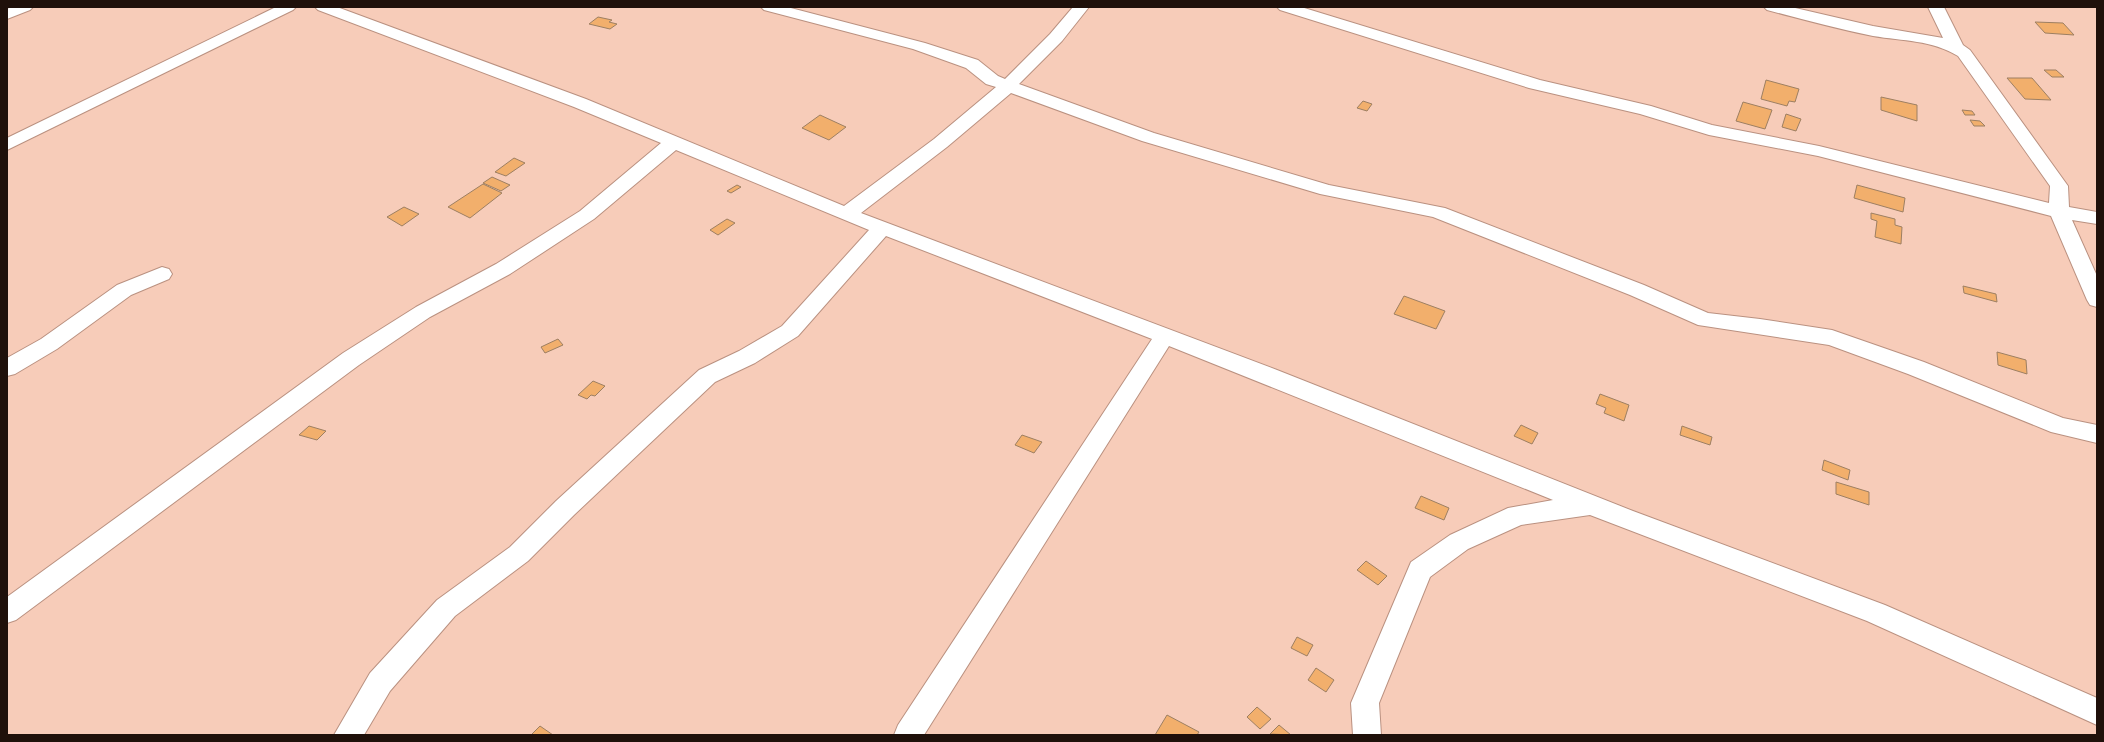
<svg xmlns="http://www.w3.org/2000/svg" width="2104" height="742" font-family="'Sofia Sans Condensed',sans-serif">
<rect width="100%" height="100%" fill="#f7ccb9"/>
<!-- building -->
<path fill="#f2af6c" stroke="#9d7f62" d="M598,17l14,3 -3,2 8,2 -7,5 -21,-5z
M2035,22l28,1 11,12 -29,-2z
M2044,70h12l8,7h-12z
M2007,78h25l19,22 -26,-1z
M1766,80l33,9 -4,13 -6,-1 -2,5 -26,-7z
M1881,97l36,8v16l-36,-11z
M1363,101l9,3 -5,7 -10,-3z
M1743,102l29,8 -7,19 -29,-8z
M1962,110l10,1 3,4h-10z
M1786,114l15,5 -5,12 -14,-4z
M820,115l26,12 -17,13 -27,-12z
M1970,120l10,1 5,5h-11z
M514,158l11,5 -19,13 -11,-4z
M492,177l18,8 -9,6 -18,-8z
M483,184l19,9 -32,25 -22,-11z
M737,185l4,2 -10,6 -4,-2z
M1857,185l48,13 -2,14 -49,-14z
M404,207l15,7 -17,12 -15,-9z
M1871,213l24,6v6l7,2 -1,17 -26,-7 2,-16 -6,-2z
M727,219l8,4 -17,12 -8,-5z
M1963,286l33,8 1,8 -33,-9z
M1404,296l41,15 -9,18 -42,-15z
M558,339l5,6 -18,8 -4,-6z
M1997,352l29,8 1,14 -29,-9z
M593,381l12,5 -10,10 -4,-1 -4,4 -9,-4z
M1600,394l29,11 -5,16 -20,-8 2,-5 -10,-4z
M1521,425l17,8 -6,11 -18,-8z
M309,426l17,5 -9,9 -18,-5z
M1682,426l30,11 -2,8 -30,-10z
M1022,435l20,7 -8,11 -19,-8z
M1824,460l26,10 -2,10 -26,-10z
M1836,482l33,10v13l-33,-11z
M1421,496l28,12 -5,12 -29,-12z
M1366,561l21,15 -9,9 -21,-15z
M1297,637l16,8 -6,11 -16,-8z
M1316,668l18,12 -8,12 -18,-12z
M1257,707l14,12 -11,10 -13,-12z
M1167,715l32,17 -2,3h-42z
M1279,725l12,10 -21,-1z
M540,726l13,9h-22z"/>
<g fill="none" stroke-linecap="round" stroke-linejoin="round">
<!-- minor casing -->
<g stroke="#ba9180" stroke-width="2">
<path id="minor" d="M11,7h22l-3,3 -23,9v-10z
M276,7h20l-3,3 -286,140v-12z
M315,7h22l249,92 258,107 90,-67 62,-52 -10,-3 -20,-16 -53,-19 -149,-39 -3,-3h26l138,36 53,17 20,16 7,3 45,-45 23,-27h16l-27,34 -43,43 135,49 175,52 116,23 199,77 64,28 52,6 72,11 92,32 139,56 34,7v18l-46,-11 -143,-58 -79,-29 -131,-20 -68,-30 -197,-78 -113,-23 -178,-53 -131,-48 -64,54 -86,66 416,157 356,141 252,94 212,93v27l-230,-104 -277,-106 -69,10 -53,24 -38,28 -51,126 2,32h-28l-2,-32 60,-141 39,-27 58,-27 45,-8 -384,-154 -245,389h-30l4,-10 254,-386 -266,-103 -88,100 -43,27 -40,19 -141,133 -46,46 -73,55 -65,75 -26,44h-30l36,-62 67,-73 73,-53 46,-46 143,-131 40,-19 43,-25 87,-96 -193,-80 -82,69 -84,55 -80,43 -71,48 -343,255 -9,3v-26l336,-244 73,-46 80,-43 84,-53 81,-68 -87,-36 -256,-97z
M1277,7h24l239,73 111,26 61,19 107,21 230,57 1,-17 -92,-130c-26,-16 -55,-15 -85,-20 -36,-7 -71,-17 -106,-26l-3,-3h27l82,19 70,12 -15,-31h16l19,38 7,5 98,136 1,21 28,5v12l-25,-4 25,56v31l-7,-2 -3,-5 -36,-84 -233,-60 -109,-21 -69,-21 -111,-26 -249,-78z
M162,267l7,2 3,5 -3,5 -38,16 -74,54 -42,25 -8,2v-18l34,-19 76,-54z"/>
</g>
<!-- minor -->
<use href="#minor" fill="#fff" fill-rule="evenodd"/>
</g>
<!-- border -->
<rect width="2104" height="742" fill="none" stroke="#1f100a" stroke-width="16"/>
</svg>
